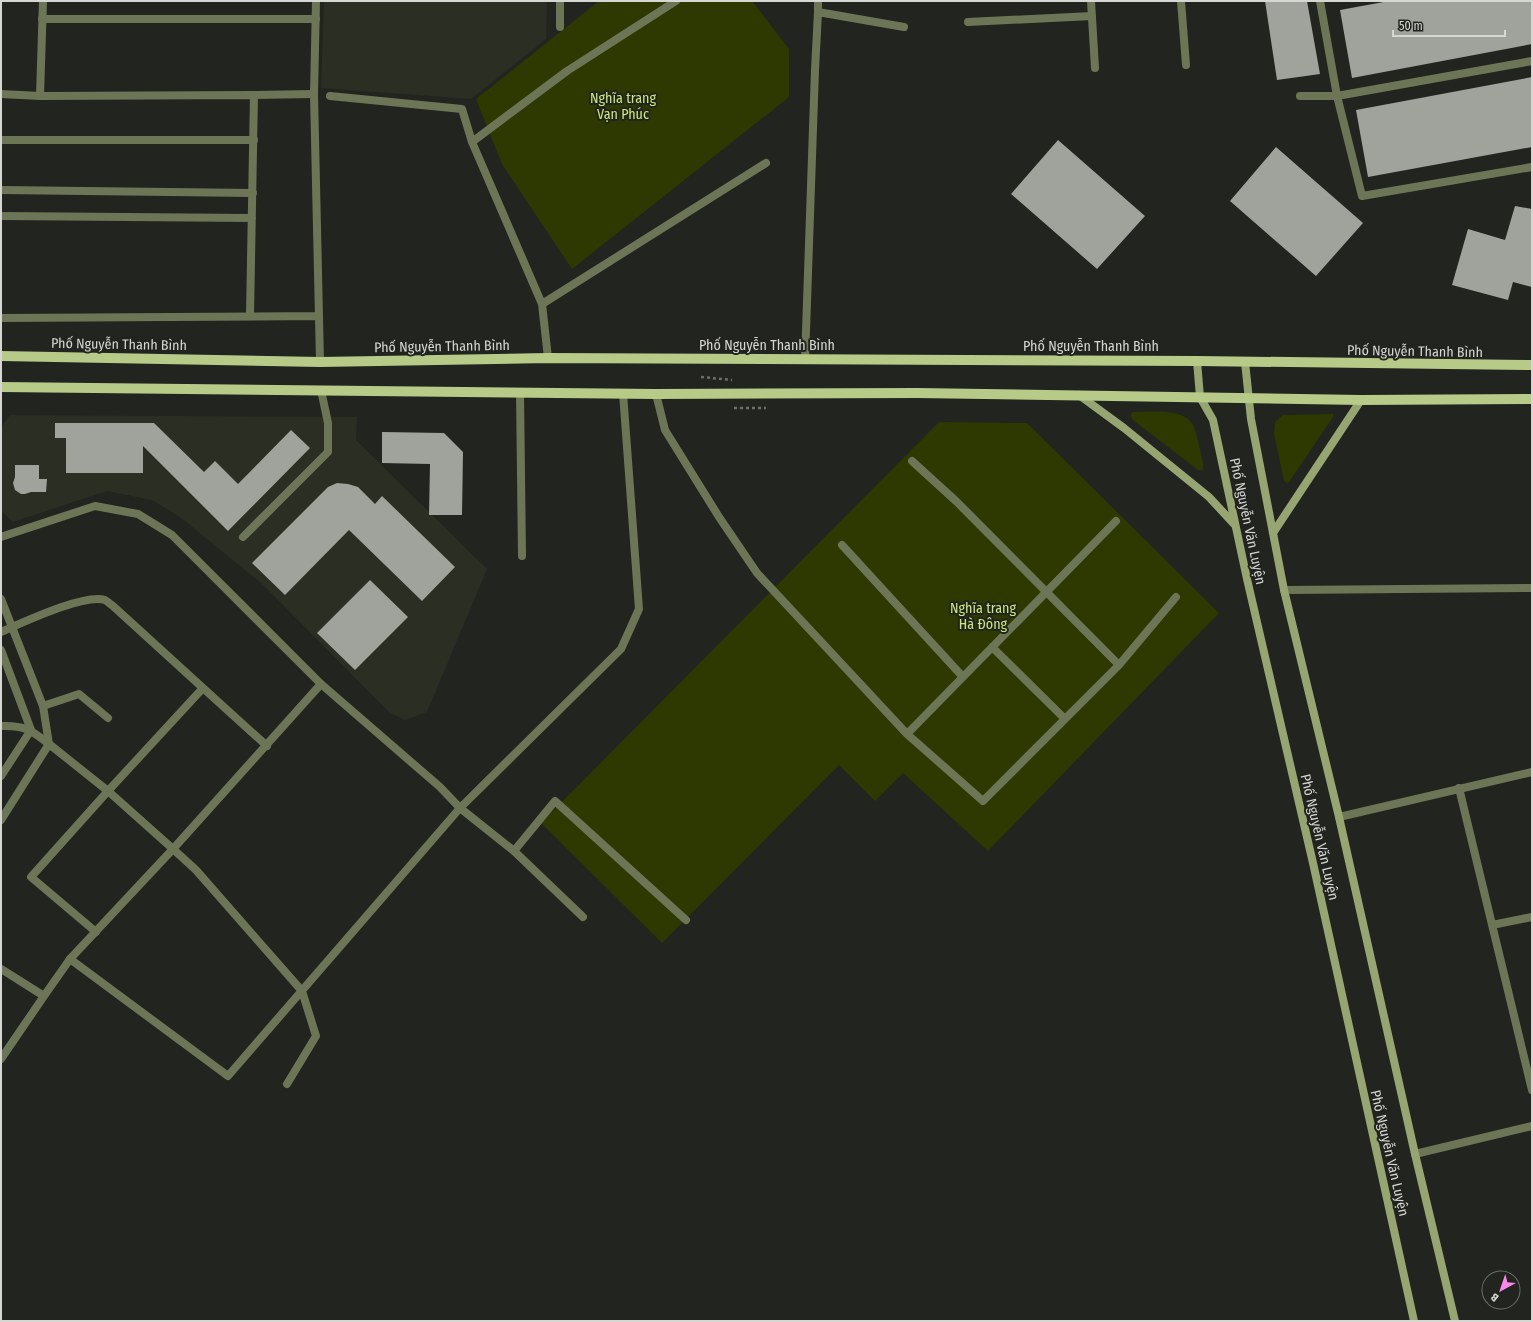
<svg xmlns="http://www.w3.org/2000/svg" width="1533" height="1322" font-family="'Fira Sans Condensed',sans-serif">
<rect width="100%" height="100%" fill="#22241f"/>
<!-- built -->
<path fill="#2a2e23" d="M324,1h223l-1,38 -75,60 -150,-11z
M10,415l347,2 -1,23 131,129 -60,143 -22,8 -16,-8 -128,-129 -81,-66 -28,-17 -45,-9 -94,31 -12,-11v-84z"/>
<!-- green -->
<path fill="#2d3900" d="M599,1h153l37,48v48l-217,172 -70,-105 -26,-65z
M1133,412c18,0 53,-5 61,15 4,11 6,24 9,36v7h-5l-65,-50 -2,-3v-3z
M1331,414h2v3l-44,65 -2,1 -3,-2 -10,-47 1,-12 8,-7z
M939,422l88,1 192,190 -231,238 -85,-78 -28,28 -36,-36 -177,178 -121,-120z"/>
<!-- building -->
<path fill="#a0a29c" d="M1265,1h42l13,73 -43,6z
M1389,1h143v43l-180,34 -12,-68z
M1532,77v70l-164,30 -12,-67z
M1058,140l87,76 -48,53 -86,-75z
M1276,147l87,76 -47,53 -86,-75z
M1515,206l17,3v78l-19,-5 -5,18 -56,-15 16,-56 37,11z
M55,423h99l50,49 11,-11 23,23 53,-54 19,18 -82,83 -85,-85v27h-77v-35h-11z
M382,432l62,1 19,19 -1,63h-33l1,-51 -48,-1z
M15,465h24v14h8l-1,13h-15l-6,2h-4l-6,-4 -2,-7 2,-6z
M337,483l11,1 10,3 17,17 7,-8 73,71 -33,34 -73,-71 -64,65 -33,-32 76,-76z
M370,580l38,37 -53,53 -38,-37z"/>
<g fill="none" stroke-linecap="round" stroke-linejoin="round">
<!-- path -->
<path stroke="#6e6f6b" stroke-width="2.5" stroke-dasharray="3 3" stroke-linecap="butt" d="M706,343l19,2
M701,377l31,3
M734,408h32"/>
<!-- lane -->
<path stroke="#6c7656" stroke-width="8" d="M1091,1l4,67
M42,19h274
M968,22l124,-6
M560,27v-26
M254,95l60,-1
M330,96l132,13 10,33 70,162 6,54
M1,140h253
M472,142l95,-71 109,-70
M542,304l224,-141
M805,360l10,-290 3,-58 86,15
M520,392l2,164
M656,394l9,36 54,87 38,56 150,161
M912,461l45,41 162,163
M1116,521l-209,213 76,67 136,-136 57,-68
M243,537l85,-85v-29l-7,-33
M842,545l121,132
M1284,590l248,-2
M992,647l73,72
M321,684l119,103 20,21 54,43 69,66
M43,706l36,-12 29,24
M1,726c24,-1 30,4 48,18
M173,849l23,21 106,121 14,45 -29,48
M514,851l41,-50 131,119
M96,932l-65,-55 77,-86
M70,959l158,117 232,-268 161,-159 18,-40 -16,-216"/>
<!-- street -->
<path stroke="#6c7656" stroke-width="8" d="M316,1l-2,93 6,268
M818,1v11
M1181,1l5,64
M1320,1l17,95 25,100 170,-29
M1,94l39,2 214,-1 -4,220
M40,96l3,-95
M1300,96h37l195,-35
M1,190l252,3
M1,216l251,2
M1,318l318,-2
M1,537l94,-31 43,8 34,21 149,149 -148,165 -103,110 -26,37 -43,-27
M1,599l42,107 6,38 -48,76
M1,632c21,-9 84,-39 104,-32 2,1 5,4 8,6l90,82 -95,103
M1,650l30,80 -30,46
M203,688l64,58
M49,744l59,47 65,58
M1459,788l73,302
M1339,817l193,-45
M1492,925l40,-8
M1,1059l43,-63
M1415,1154l117,-28"/>
<!-- secondary -->
<path stroke="#96a572" stroke-width="8" d="M1197,361l3,36 13,23 34,159 66,284 101,458
M1245,362l6,57 33,171 55,227 76,337 40,167
M1079,395l45,33 85,69 25,27
M1273,533l88,-133"/>
<!-- primary -->
<path stroke="#b7ca87" stroke-width="10" d="M1,356l319,6 228,-4 649,3 335,4
M1,387l655,7 261,-1 444,7 171,-1"/>
</g>
<g text-anchor="middle" stroke-width="4" stroke-linejoin="round" paint-order="stroke">
<!-- park labels -->
<g font-size="14" fill="#cbe87b" stroke="#22241f">
<text x="623" y="103">Nghĩa trang<tspan x="623" dy="16">Vạn Phúc</tspan></text>
<text x="983" y="613">Nghĩa trang<tspan x="983" dy="16">Hà Đông</tspan></text>
</g>
<!-- street labels -->
<g font-size="14" fill="#d6d7d3" stroke="#22241f">
<text transform="translate(119 344) rotate(1)" y="5">Phố Nguyễn Thanh Bình</text>
<text x="767" y="350">Phố Nguyễn Thanh Bình</text>
<text transform="translate(442 346) rotate(-1)" y="5">Phố Nguyễn Thanh Bình</text>
<text x="1091" y="351">Phố Nguyễn Thanh Bình</text>
<text transform="translate(1415 351) rotate(1)" y="5">Phố Nguyễn Thanh Bình</text>
<text transform="translate(1248 521) rotate(78)" y="5">Phố Nguyễn Văn Luyện</text>
<text transform="translate(1320 837) rotate(77)" y="5">Phố Nguyễn Văn Luyện</text>
<text transform="translate(1390 1153) rotate(77)" y="5">Phố Nguyễn Văn Luyện</text>
</g>
</g>
<!-- border -->
<rect width="1533" height="1322" fill="none" stroke="#d6d7d3" stroke-width="4"/>
<!-- north arrow -->
<g transform="translate(1501 1290) rotate(220)"><circle r="19" fill="#22241f" stroke="#6a6c67"/>
<path d="M0-3L7 15L0 10L-7 15Z" fill="#f888ea"/>
<text y="-6" font-size="11" font-weight="bold" text-anchor="middle" fill="#d6d7d3">B</text>
</g>
<!-- scale -->
<path d="M1393 30v6h112v-6" fill="none" stroke="#d6d7d3" stroke-width="2"/>
<text x="1399" y="30" font-size="12" fill="#d6d7d3" stroke="#22241f" stroke-width="3" paint-order="stroke">50 m</text>
</svg>
